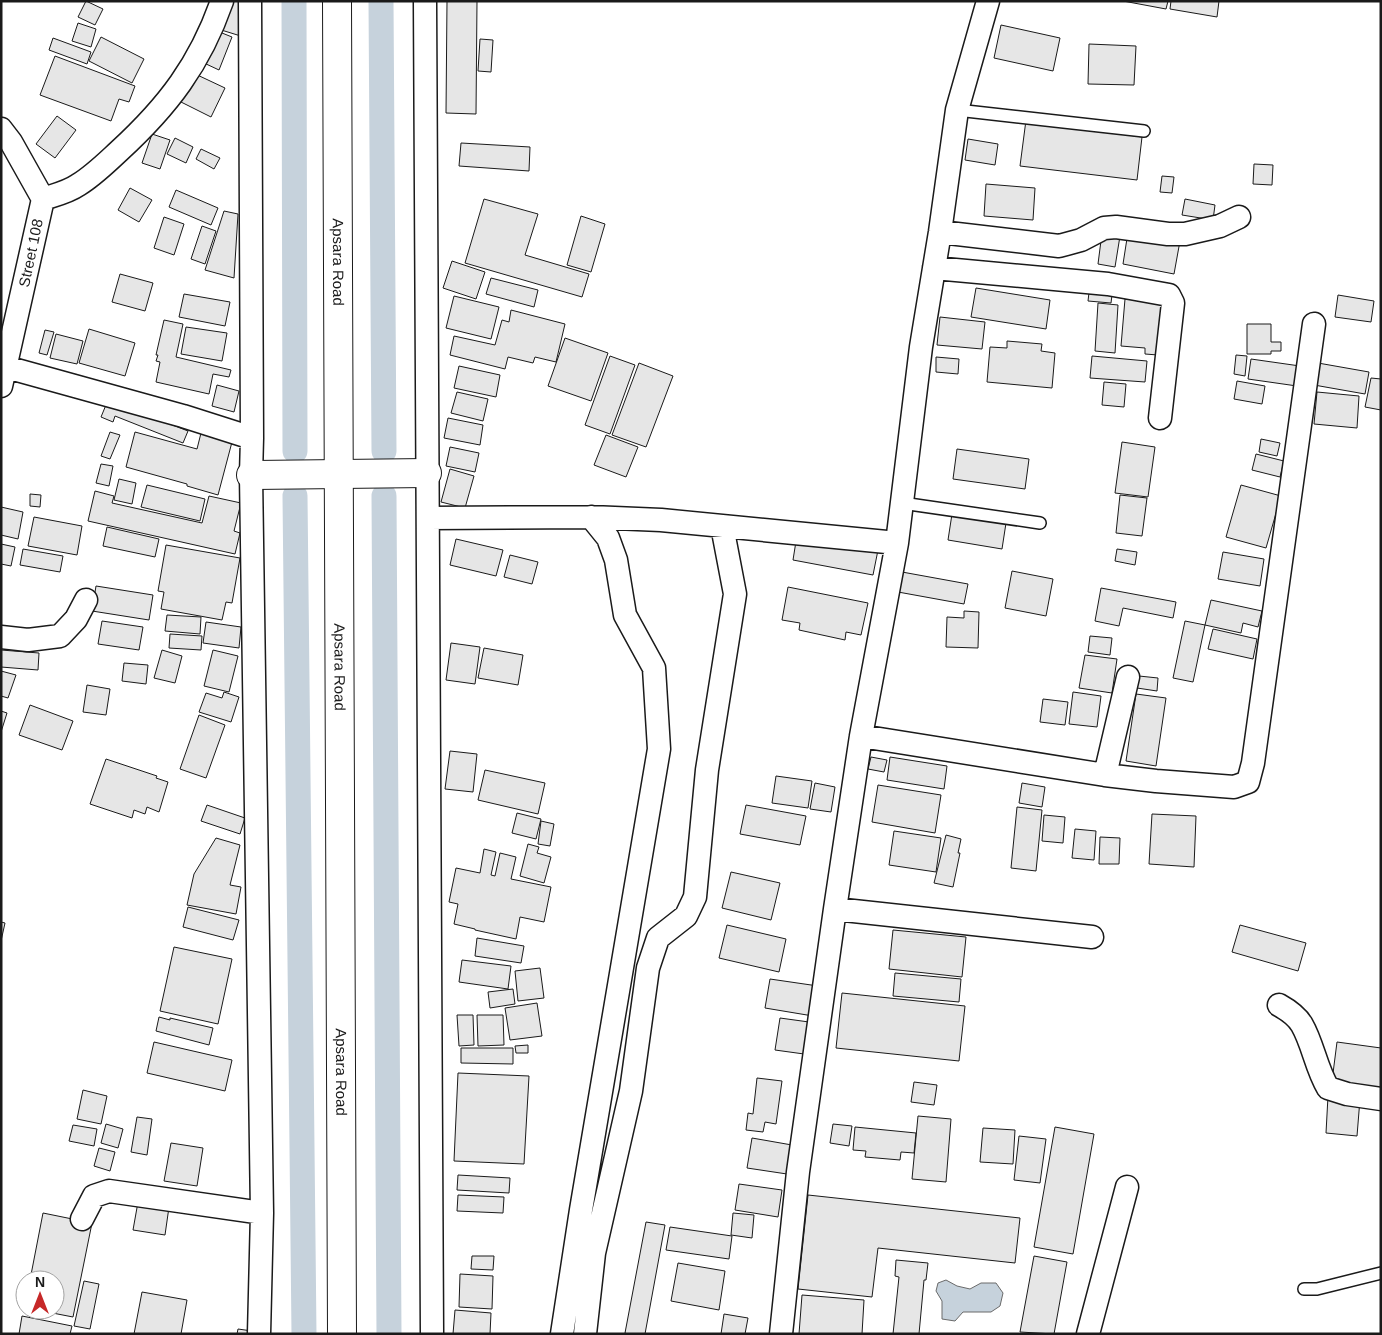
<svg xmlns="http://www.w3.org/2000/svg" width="1382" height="1335" font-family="Arial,sans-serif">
<rect width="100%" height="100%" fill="#fff"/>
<!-- water -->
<path fill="#c6d2dc" stroke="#6a6a6a" d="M946,1280l11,6 13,3 11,-6h15l7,10 -3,13 -9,6h-28l-8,9 -13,-2v-18l-6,-10 2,-8z"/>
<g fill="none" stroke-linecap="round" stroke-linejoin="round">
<!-- canal -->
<path stroke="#c6d2dc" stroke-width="25" d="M294,1l1,450
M381,1l3,450
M295,496l9,838
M384,496l5,838"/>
</g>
<!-- building -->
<path fill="#e6e6e6" stroke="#1a1a1a" d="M86,1l17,8 -8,16 -17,-8z
M231,1h13v36l-26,-8z
M447,1h30l-1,113 -30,-1z
M1123,1h45l-2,8z
M1171,1h48l-2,16 -47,-8z
M78,23l18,6 -5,18 -19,-6z
M1001,25l59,13 -7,33 -59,-13z
M217,31l15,6 -13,33 -15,-7z
M101,37l43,22 -12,24 -43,-22z
M53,38l38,14 -4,12 -38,-14z
M480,39l13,1 -2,32 -13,-1z
M1089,44l47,2 -2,39 -46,-1z
M55,56l80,30 -6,16 -10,-3 -8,22 -71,-26z
M191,72l34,16 -14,29 -34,-17z
M57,116l19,14 -21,28 -19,-14z
M1026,120l116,17 -5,43 -117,-14z
M152,134l18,6 -10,29 -18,-6z
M175,138l18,9 -7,16 -19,-9z
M968,139l30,5 -3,21 -30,-5z
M461,143l69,4 -1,24 -70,-5z
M201,149l19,9 -6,11 -18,-10z
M1254,164l19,1 -1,20 -19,-1z
M1162,176l12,1 -2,16 -12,-1z
M986,184l49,4 -2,32 -49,-4z
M130,188l22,12 -13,22 -21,-12z
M176,190l42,18 -7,17 -42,-18z
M484,199l54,15 -13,41 64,19 -7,23 -117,-34z
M1185,199l30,6 -2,15 -31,-5z
M224,211l14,3 -4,64 -29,-8z
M581,216l24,8 -14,48 -24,-7z
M164,217l20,7 -10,31 -20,-7z
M202,226l14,5 -11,33 -14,-5z
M1128,232l52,9 -6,33 -51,-10z
M1102,233l18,3 -5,31 -17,-3z
M452,261l33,11 -9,27 -33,-11z
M120,274l33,9 -8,28 -33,-9z
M491,278l47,12 -4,17 -48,-13z
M1090,284l23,3 -2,16 -23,-2z
M976,288l74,12 -4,29 -75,-12z
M184,294l46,8 -5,24 -46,-9z
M1338,295l36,6 -3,21 -36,-5z
M454,296l45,11 -8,32 -45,-11z
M1125,299l37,3 -4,53 -13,-1v-6l-24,-2z
M1098,303l20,2 -3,48 -20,-2z
M511,310l54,14 -9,38 -21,-5 -2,6 -25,-6 -3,12 -55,-14 4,-19 41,9 7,-25 7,2z
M940,317l45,5 -3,27 -45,-4z
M164,320l19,4 -7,33 55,13 -2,7 -16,-3 -4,20 -53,-12 4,-20 -4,-1 2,-6h-2z
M1247,324h24v18h10v9h-10v3h-24z
M186,327l41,6 -5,28 -41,-7z
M89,329l46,14 -10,33 -46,-13z
M45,330l9,2 -7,23 -8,-2z
M56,334l27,7 -6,23 -27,-6z
M565,338l43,15 -17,48 -43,-15z
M1007,341l35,3 -1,7 14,2 -3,35 -65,-6 3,-35 17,1z
M1236,355l11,1 -2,20 -11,-2z
M610,356l25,9 -25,69 -25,-9z
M1092,356l55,5 -2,21 -55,-4z
M936,357l23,2 -1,15 -22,-2z
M1251,359l49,7 -3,20 -49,-7z
M639,363l34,13 -27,71 -34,-12z
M1318,363l51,9 -4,22 -51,-9z
M459,366l41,9 -4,22 -42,-9z
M1371,378l10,1v31l-16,-3z
M1237,381l28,5 -3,18 -28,-5z
M1104,382l22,2 -2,23 -22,-2z
M217,385l22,6 -5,21 -22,-6z
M457,392l31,7 -5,22 -32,-8z
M1317,392l42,4 -2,32 -43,-4z
M108,400l80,31 -5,12 -68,-27 -2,6 -12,-5z
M448,418l35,7 -3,20 -36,-7z
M110,432l10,3 -10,24 -9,-3z
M135,432l62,17 4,-16 31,9 -14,53 -31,-9v-2l-61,-17z
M606,435l32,12 -12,30 -32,-12z
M1261,439l19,4 -3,13 -18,-4z
M1122,442l33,5 -7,50 -33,-4z
M450,447l29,6 -4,19 -29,-6z
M957,449l72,10 -4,30 -72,-10z
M1256,454l28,7 -4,16 -28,-7z
M101,464l12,2 -4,20 -13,-3z
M450,469l24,7 -9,32 -24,-6z
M119,479l17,4 -4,21 -18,-4z
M147,485l58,14 -5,22 -59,-14z
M1241,485l40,11 -15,52 -40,-11z
M95,491l19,5 -2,7 90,20 7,-27 32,7 -7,28 6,2 -5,21 -147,-33z
M30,494l11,1 -1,12 -10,-1z
M1120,495l27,3 -5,38 -26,-3z
M1,507l22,5 -5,27 -17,-4z
M952,514l54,9 -4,26 -54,-9z
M34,517l48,9 -5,29 -49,-9z
M107,527l52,12 -4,18 -52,-11z
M797,535l81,15 -5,25 -80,-15z
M456,539l47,11 -7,26 -46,-11z
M1,544l14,3 -4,19 -10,-2z
M166,545l74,13 -8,45 -6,-1 -4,18 -61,-11 3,-17 -6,-1z
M23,549l40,7 -3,16 -40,-7z
M1117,549l20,3 -2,13 -20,-4z
M1223,552l41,7 -4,27 -42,-7z
M510,555l28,7 -6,22 -28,-7z
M1012,571l41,8 -7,37 -41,-8z
M902,572l66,12 -4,20 -66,-12z
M96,586l57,9 -4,25 -57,-9z
M788,587l80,16 -7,32 -15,-3 -1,8 -46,-10 1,-7 -18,-3z
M1101,588l75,14 -3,16 -50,-10 -4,18 -24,-5z
M1211,600l51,11 -4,16 -15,-4 -2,10 -36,-8z
M964,611l15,1 -1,36 -32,-1 1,-30 17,1z
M167,615l34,2 -1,17 -35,-3z
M102,621l41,6 -4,23 -41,-6z
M1185,621l20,4 -12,57 -20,-4z
M206,622l35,5 -2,21 -36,-5z
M1213,629l44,10 -4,20 -45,-10z
M170,634l32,2 -1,14 -32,-2z
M1090,636l22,2 -2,17 -22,-3z
M451,643l29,4 -5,37 -29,-4z
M484,648l39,7 -5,30 -40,-7z
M1,650l38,3 -1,17 -37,-3z
M162,650l20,6 -7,27 -21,-5z
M213,650l25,6 -9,36 -25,-6z
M1085,655l32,4 -5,34 -33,-5z
M124,663l24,2 -2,19 -24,-3z
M1,671l15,4 -8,23 -7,-2z
M1139,676l19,2 -1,13 -20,-3z
M87,685l23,4 -4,26 -23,-3z
M224,692l15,5 -8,25 -32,-10 7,-19 16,5z
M1073,692l28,4 -4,31 -28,-3z
M1136,694l30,4 -10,68 -30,-5z
M1043,699l25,3 -3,23 -25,-3z
M30,705l43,16 -11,29 -43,-15z
M1,711l6,2 -6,19z
M199,715l26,10 -19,53 -26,-9z
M450,751l27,3 -4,38 -28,-3z
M871,757l16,3 -3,12 -16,-3z
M890,757l57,9 -3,23 -57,-9z
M106,759l51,17 -1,2 12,4 -9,30 -12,-5 -2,7 -11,-4 -2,8 -42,-14z
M485,770l60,13 -7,31 -60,-14z
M776,776l36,5 -4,27 -36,-5z
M815,783l20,4 -4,25 -21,-3z
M1022,783l23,4 -3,20 -23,-4z
M878,785l63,10 -6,38 -63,-11z
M207,805l38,13 -5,16 -39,-13z
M746,805l60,11 -6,29 -60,-11z
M1017,807l25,3 -6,61 -25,-3z
M517,813l24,6 -5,20 -24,-6z
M1152,814l44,2 -2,51 -45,-3z
M1044,815l21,2 -2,26 -21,-2z
M541,821l13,3 -4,22 -12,-2z
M1075,829l21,2 -2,29 -22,-2z
M894,831l47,7 -5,34 -47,-7z
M946,835l15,4 -3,14h2l-7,34 -19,-4z
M1100,837l20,1 -1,26h-20z
M216,838l24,7 -10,40 11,2 -5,27 -49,-9 7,-31z
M528,844l11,3 -2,6 14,4 -7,26 -24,-7z
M484,849l12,3 -5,23 4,1 5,-23 16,4 -5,22 40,8 -7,35 -24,-5 -4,22 -41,-9v-1l-21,-5 4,-20 -9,-2 7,-34 24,5z
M731,872l49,11 -9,37 -49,-12z
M188,907l51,13 -6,20 -50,-13z
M1,922l4,1 -4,18z
M727,925l59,14 -7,33 -60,-14z
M1240,925l66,18 -8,28 -66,-19z
M893,930l73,7 -4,40 -73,-8z
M477,938l47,8 -3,17 -46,-7z
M174,947l58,12 -14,65 -58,-13z
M462,960l49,6 -3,23 -49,-7z
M540,968l4,30 -26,3 -3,-30z
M895,973l66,6 -2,23 -66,-6z
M770,979l48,7 -5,30 -48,-8z
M513,989l2,15 -25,4 -2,-16z
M842,993l123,13 -6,55 -123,-13z
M537,1003l5,33 -32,4 -5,-32z
M457,1015h16l1,30 -15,1z
M477,1015h26l1,30 -26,1z
M159,1017l11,3v-2l43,10 -4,17 -53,-14z
M780,1018l29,4 -5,32 -29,-4z
M154,1042l78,18 -7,31 -78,-18z
M1337,1042l44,6v40l-49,-7z
M528,1045v8h-12l-1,-7z
M461,1048h52v16l-52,-1z
M458,1073l71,3 -5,88 -70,-3z
M757,1078l25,3 -6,43 -11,-2 -2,10 -17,-2 2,-17 5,1z
M914,1082l23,3 -3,20 -23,-3z
M83,1090l24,6 -6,28 -24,-5z
M1328,1096l32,3 -3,37 -31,-3z
M918,1116l33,3 -5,63 -34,-3z
M137,1117l15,2 -5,36 -16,-3z
M106,1124l17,5 -5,19 -17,-5z
M833,1124l19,2 -3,20 -19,-3z
M73,1125l24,4 -3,17 -25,-5z
M855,1127l61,6 -2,20 -13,-1 -1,8 -35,-3 1,-6 -13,-1z
M1055,1127l39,7 -21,120 -39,-7z
M983,1128l32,2 -2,34 -33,-2z
M1019,1136l27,3 -6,44 -26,-3z
M752,1138l40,7 -5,29 -40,-6z
M171,1143l32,5 -6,38 -33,-5z
M99,1148l16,4 -5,19 -16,-5z
M458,1175l52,3 -1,15 -52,-3z
M739,1184l43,6 -4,27 -43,-7z
M458,1195l46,2 -1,16 -46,-2z
M808,1195l212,23 -5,45 -137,-15 -6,49 -74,-8z
M138,1202l31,5 -4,28 -32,-5z
M43,1213l49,10 -19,94 -36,-7h18v-30h-25z
M733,1213l21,2 -2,23 -21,-3z
M646,1222l19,3 -20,109h-18l-2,-1z
M670,1227l62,9 -3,23 -63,-9z
M472,1256h22l-1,14 -22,-1z
M1034,1256l33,6 -13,72 -34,-2z
M896,1260l32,3 -2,17h-2l-5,54h-26l6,-57 -4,-1z
M678,1263l47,8 -6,39 -48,-9z
M460,1274l33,2 -1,33 -33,-2z
M84,1281l15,3 -9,45 -16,-3z
M142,1292l45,8 -6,34h-47z
M802,1295l62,5 -2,34h-63z
M455,1310l36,3 -1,21h-37z
M724,1314l24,4 -3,16h-24z
M22,1316l50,10 -2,8h-51z
M238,1329l14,2 -1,3h-14z"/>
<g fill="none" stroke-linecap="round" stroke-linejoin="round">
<!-- lane casing -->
<g stroke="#1a1a1a" stroke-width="14">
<path id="lane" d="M957,110l187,21
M902,503l138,20
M1304,1289h13l64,-16"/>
</g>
<!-- street casing -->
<g stroke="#1a1a1a" stroke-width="25">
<path id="street" d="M250,1l2,437 -1,37 11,738 -3,121
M425,1l7,1333
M1,129l10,13 32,57 -42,187
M43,199c12,-4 25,-7 35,-14 15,-9 28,-22 41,-34 49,-45 81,-87 103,-150
M940,232l119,14 22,-6 23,-12 12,-1 52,7h17l35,-8 19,-9
M934,268l174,16 61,11 4,8 -13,115
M6,367l177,49 69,22
M428,518l163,-1 70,3 236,23
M1,637l27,3 32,-4 16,-17 10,-19
M861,736l244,39 51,6 78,6 14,-5 5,-19 61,-439
M1105,775l23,-98
M835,909l257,28
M1279,1005c9,5 18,11 23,20 11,19 14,43 26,63l19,6 34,5
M82,1219l12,-23 15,-5 153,22
M562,1334l19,-124 78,-461 -5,-81 -29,-53 -9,-55 -8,-22 -17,-21
M585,1334l9,-81 37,-162 17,-123 10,-30 28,-22 9,-19 12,-127 28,-176 -13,-68
M781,1334l17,-162 37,-263 26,-173 36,-193 24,-196 19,-115 17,-122 31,-109
M1088,1334l39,-147"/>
</g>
<!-- secondary casing -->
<g stroke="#1a1a1a" stroke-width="30">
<g id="secondary">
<path id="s1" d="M337,1l5,1333"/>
<path d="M251,475l176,-2"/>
</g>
</g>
<!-- lane -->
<use href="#lane" stroke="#fff" stroke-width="11"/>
<!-- street -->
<use href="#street" stroke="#fff" stroke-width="22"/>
<!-- secondary -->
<use href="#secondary" stroke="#fff" stroke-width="28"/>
</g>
<g text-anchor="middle" stroke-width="4" stroke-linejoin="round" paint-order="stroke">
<!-- street labels -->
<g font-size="15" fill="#1a1a1a" stroke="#fff">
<text transform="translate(31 253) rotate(-78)" y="5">Street 108</text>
<text dy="5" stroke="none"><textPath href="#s1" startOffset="261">Apsara Road</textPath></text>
<text dy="5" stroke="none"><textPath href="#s1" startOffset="666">Apsara Road</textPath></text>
<text dy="5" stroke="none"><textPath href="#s1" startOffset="1071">Apsara Road</textPath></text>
</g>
</g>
<!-- border -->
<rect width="1382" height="1335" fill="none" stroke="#1a1a1a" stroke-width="5"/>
<!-- north arrow -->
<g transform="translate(40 1295)"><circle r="24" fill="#ffffff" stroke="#a3a3a3"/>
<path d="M0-4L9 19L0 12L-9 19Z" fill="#c62828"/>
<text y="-8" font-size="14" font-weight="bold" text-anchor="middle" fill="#1a1a1a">N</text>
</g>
</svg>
